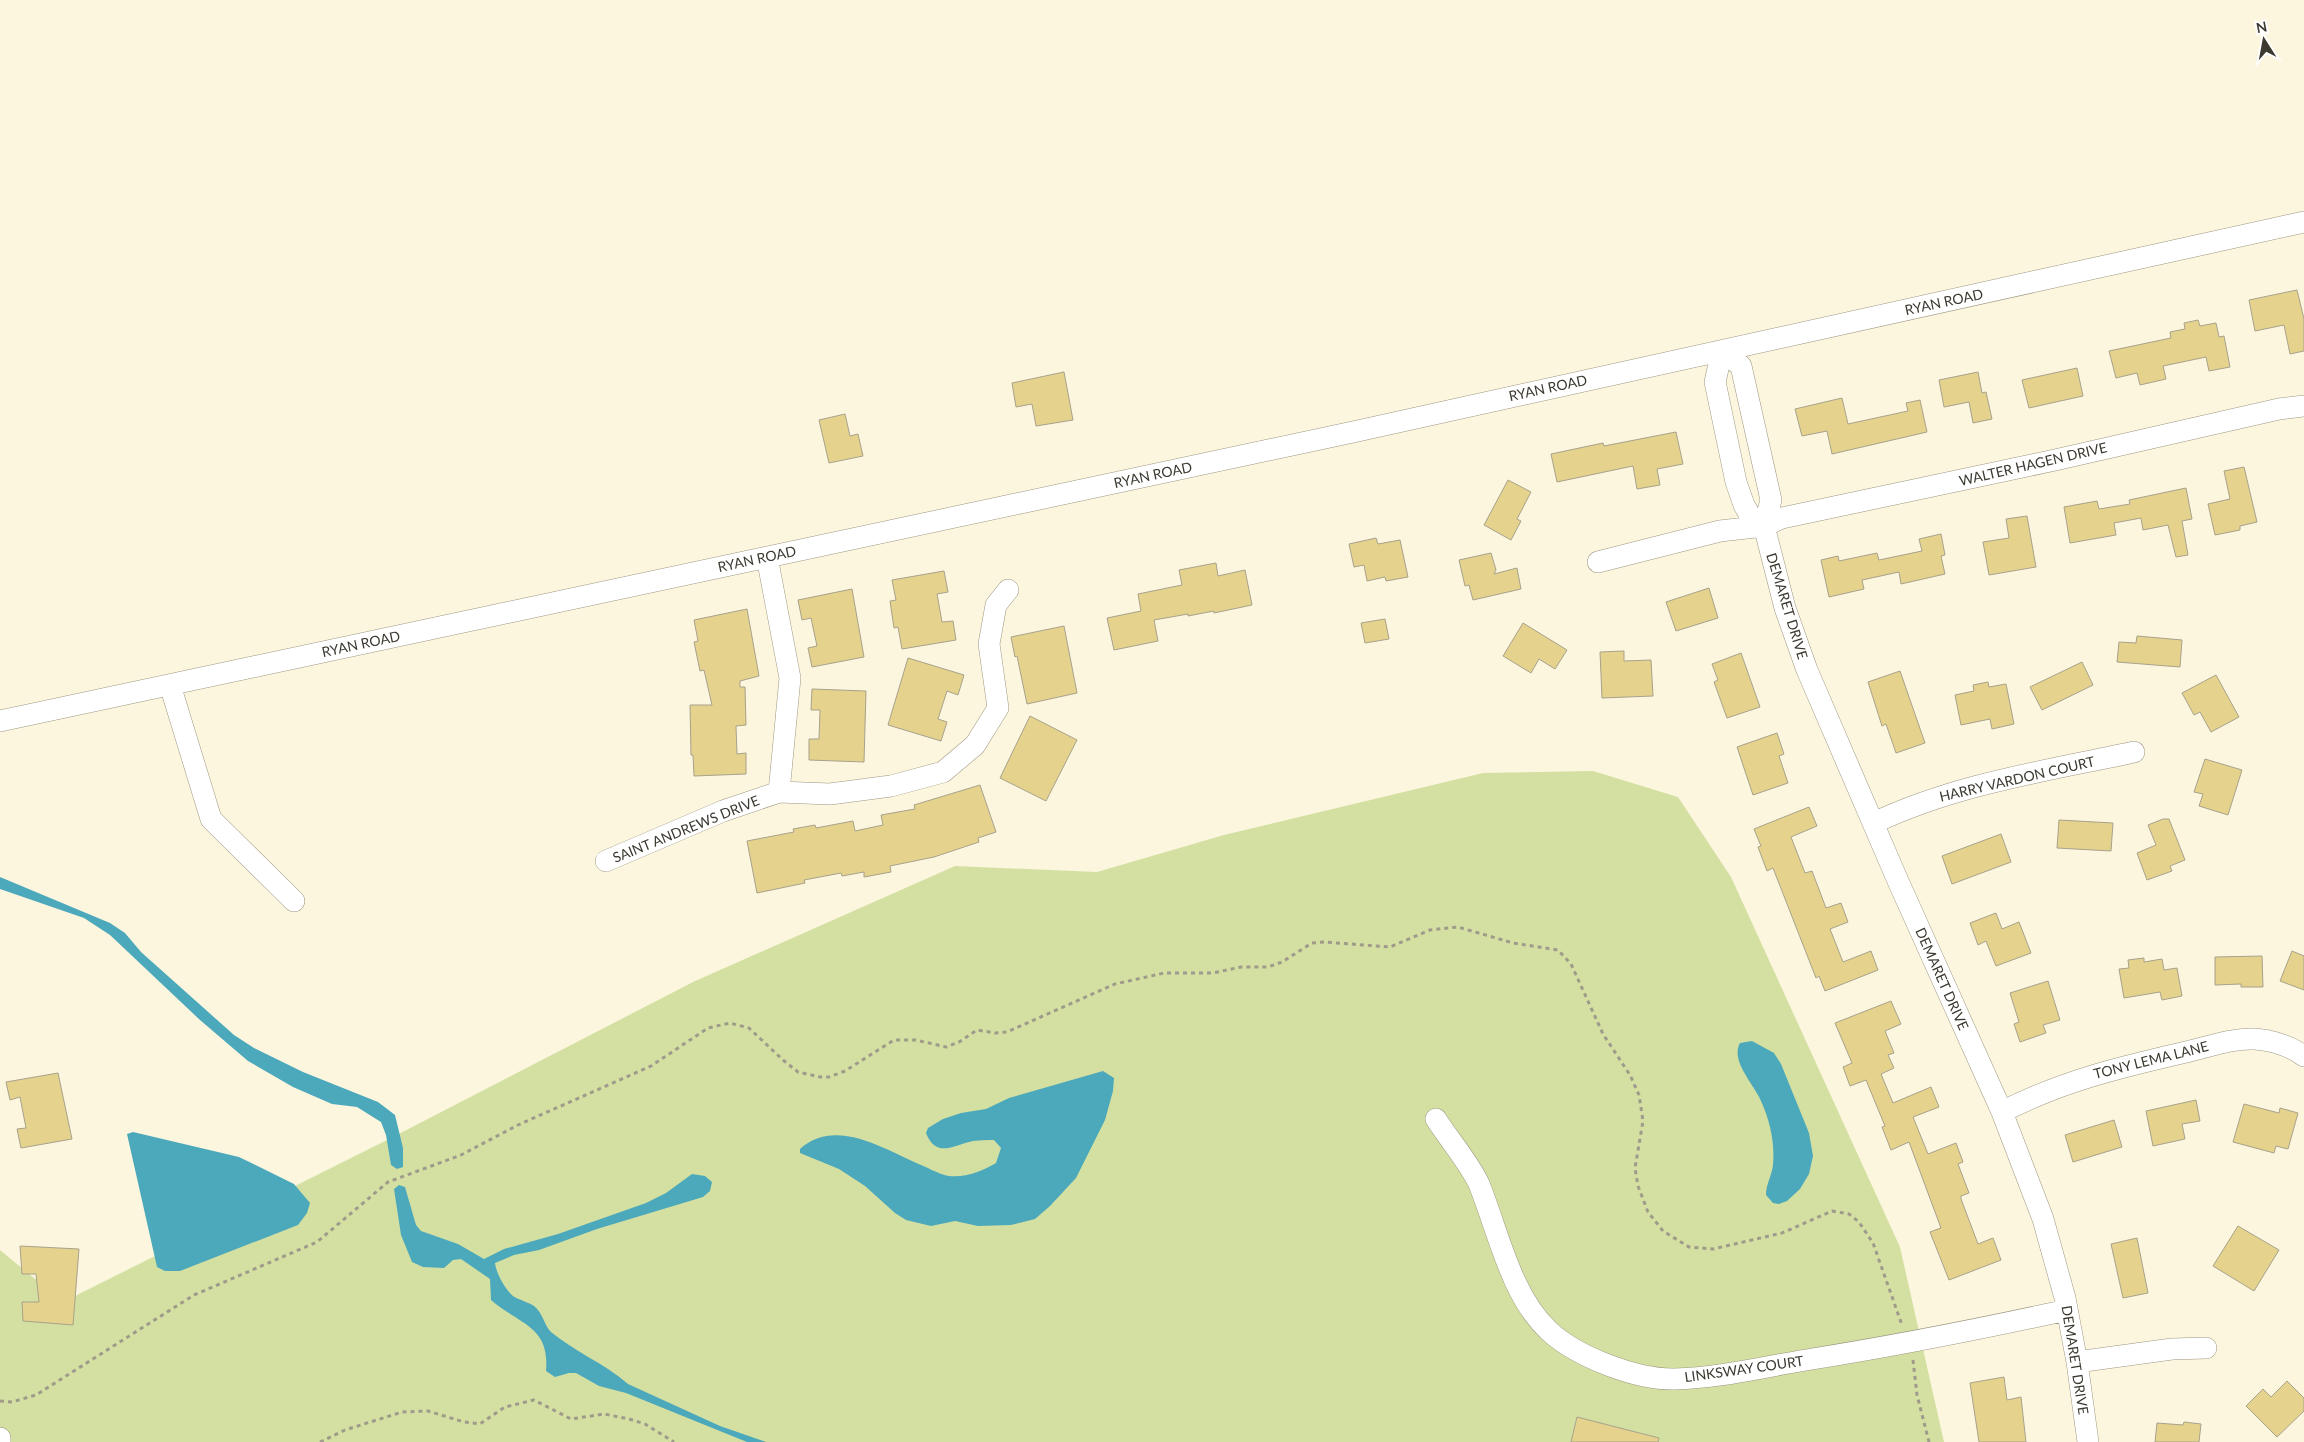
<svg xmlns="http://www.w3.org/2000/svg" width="2304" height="1442" font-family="Lato,sans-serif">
<rect width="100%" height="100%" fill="#fcf6df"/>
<!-- green -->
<path fill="#d4e0a2" d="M1593,771l85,26 53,80 169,370 44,195h-1944v-192l63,52 324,-162 306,-158 262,-116 142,6 127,-37 259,-62z"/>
<!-- water -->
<path fill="#4ca8bb" d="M0,877l110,46 15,10 16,19 93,83 20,13 49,24 75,30 17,13 8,33v19l-6,2 -6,-4 -5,-30 -5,-13 -24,-15 -25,-3 -39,-17 -45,-26 -48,-41 -90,-85 -26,-17 -84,-29z
M1752,1041l22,12 7,11 28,69 4,23 -4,18 -9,15 -13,12 -8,3 -6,-1 -7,-8c0,-11 6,-20 7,-30 2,-22 -3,-44 -12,-64 -7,-17 -31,-40 -21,-58z
M1103,1071l11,7 -1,13 -8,29 -29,58 -26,28 -15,13 -24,6 -33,1 -23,-5 -24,5 -25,-6 -11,-7 -30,-27 -26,-17 -39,-16v-4c37,-34 90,4 128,19 6,3 14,7 21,8 16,2 34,-5 47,-13l5,-15 -7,-8c-7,0 -14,0 -21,1 -19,4 -37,18 -47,-8l2,-5 15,-9 18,-6 25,-4 23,-11z
M133,1132l106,25 55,27 16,19 -3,10 -9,12 -118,46h-15l-8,-4 -30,-133z
M692,1174l13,2 7,6 -2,9 -7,6 -106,32 -58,21 -25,5 -19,8c1,10 10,26 18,33 6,4 15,6 21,10 9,7 10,19 17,26 24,20 53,31 77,52l92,42 46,16h-19l-121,-49 -27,-7 -23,-13h-7l-14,4 -9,-6c4,-45 -26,-46 -55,-71l-1,-21 -29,-20 -8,1 -9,8 -21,-1 -11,-5 -11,-27 -7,-46 5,-4 6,2 11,38 5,6 37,13 26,15 20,-10 54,-15 88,-31 20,-10z"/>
<!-- building -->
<path fill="#e5d28c" stroke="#a7a28c" d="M2297,290l7,29v32l-14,3 -6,-29 -29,6 -6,-31z
M2198,320l2,6 16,-3 3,14 5,-1 6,31 -21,4 -3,-14 -43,9 3,13 -26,6 -3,-12 -21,5 -7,-27 62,-13 -1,-6 15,-3 -1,-6z
M2077,368l6,28 -54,12 -7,-28z
M1064,372l9,48 -37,6 -4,-22 -16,3 -4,-24z
M1978,372l4,21 4,-1 6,27 -19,4 -4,-21 -25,5 -5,-27z
M1842,398l6,26 60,-13 -2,-8 14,-3 7,32 -95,22 -5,-23 -25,5 -7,-27z
M845,414l5,22 8,-2 5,22 -34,7 -10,-43z
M1676,432l7,32 -26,5 3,16 -23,4 -4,-23 -76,16 -6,-28 52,-11 1,3z
M2244,467l13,55 -17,4v4l-25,5 -7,-31 22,-5 -6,-28z
M1508,480l23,12 -14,27 4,2 -10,19 -27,-15z
M2186,488l6,31 -10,2 6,34 -12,2 -8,-32 -25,5 -2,-12 -27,5 2,12 -46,8 -6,-36 33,-6 2,8 31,-5 -1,-4z
M2027,516l9,51 -47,8 -6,-33 26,-4 -3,-19z
M1941,534l4,21 -4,1 4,18 -44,10 -2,-12 -37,8 2,9 -35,8 -8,-37 17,-4 1,5 38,-8 2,7 43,-9 -3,-12z
M1376,538l2,6 22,-4 8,37 -22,4 -1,-4 -18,4 -3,-16 -10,2 -5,-23z
M1491,553l5,17 -2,4 23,-6 4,21 -48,11 -4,-15 -4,1 -6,-26z
M1216,563l2,13 27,-6 7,35 -38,8v-2l-26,5v-2l-34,6 4,21 -44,9 -7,-32 34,-7 -3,-17 44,-9 -3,-15z
M944,571l4,21 -11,2 5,28 11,-1 3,19 -54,9 -4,-22 -4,1 -4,-27 6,-1 -4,-20z
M1709,588l9,30 -42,13 -10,-29z
M852,589l12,68 -52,10 -4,-19 9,-2 -6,-28 -9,2 -4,-20z
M747,609l12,67 -19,5v6h5l1,38 -10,1 1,28 9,-1v21l-52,2 -1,-21h-2l-1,-50h22l-8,-35 -4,1 -6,-29 4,-1 -4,-21z
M1385,619l4,20 -24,4 -4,-20z
M1523,623l44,27 -12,19 -16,-10 -8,14 -28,-17z
M1064,626l13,67 -50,11 -10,-48 -2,1 -4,-20z
M2137,636l45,4 -2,27 -63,-5 2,-20 17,1z
M1624,651v10l27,-1 2,36 -51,2 -2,-46z
M1741,653l19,54 -33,11 -13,-36 4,-2 -6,-16z
M908,658l56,17 -6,20 -11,-4 -9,28 9,3 -6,19 -53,-16z
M2082,662l11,23 -51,25 -12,-23z
M1900,671l25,72 -29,10 -10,-29 -4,2 -14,-44z
M2216,675l23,42 -28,15 -11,-20 -6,3 -12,-22z
M1988,682l1,5 17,-3 8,40 -22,5 -2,-10 -29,6 -6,-30 19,-4 -1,-6z
M812,689l54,2 -2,71 -55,-2v-21h10l1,-29h-9z
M1030,716l47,24 -31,61 -46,-23z
M1777,733l7,21 -5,2 9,27 -35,12 -16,-48z
M2205,759l37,11 -14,45 -29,-9 4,-12 -9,-2z
M980,785l16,47 -18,6 1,4 -45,15 -44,9 1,6 -27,5v-5l-22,4 -1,-3 -37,7 1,3 -48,10 -10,-52 47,-9 -1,-3 22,-4 1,3 37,-7 2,10 28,-6 -2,-10 34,-6 -1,-4z
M1809,807l8,19 -26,11 14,36 7,-2 14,37 15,-5 7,19 -18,7 13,33 28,-11 7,19 -53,21 -6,-15 -3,2 -43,-110 -6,3 -9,-24 3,-1 -7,-17z
M2163,819h6l16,41 -15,6 2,5 -25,9 -10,-27 19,-8 -8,-20z
M2059,820l54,3 -2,28 -54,-3z
M2001,834l10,28 -59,22 -10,-28z
M1996,913l6,16 17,-7 12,31 -35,13 -10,-25 -8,4 -8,-22z
M2292,951l12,5v34l-24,-9z
M2262,956l1,31h-22v-3l-26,1v-28z
M2144,958v4l18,-3 2,11 13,-2 5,28 -20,4 -2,-8 -36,6 -5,-29 10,-1 -1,-8z
M2048,981l12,39 -17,5 3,8 -26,9 -6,-18 5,-2 -9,-29z
M1891,1001l10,23 -16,7 9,22 -6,2 6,13 -13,6 12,29 38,-16 8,20 -26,10 15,37 28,-11 7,19 -5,2 11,29 -8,3v3l17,45 15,-6 8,22 -52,20 -19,-48 11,-4 -32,-86 -18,8 -9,-23 3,-1 -19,-46 -16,6 -7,-19 9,-4 -17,-40z
M58,1073l14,66 -51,9 -4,-19 9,-1 -6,-31 -10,3 -4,-18z
M2196,1100l4,21 -18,3 3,15 -32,7 -7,-35z
M2244,1104l35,9 1,-5 18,5 -10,36 -12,-3 -2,7 -41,-11z
M2114,1120l8,27 -49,15 -8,-27z
M2238,1226l41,24 -25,41 -41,-25z
M2137,1238l11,55 -25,5 -12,-54z
M20,1246l59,3 -6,76 -50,-4 -1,-19h17l-3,-28h-14z
M2004,1377l3,23 14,-3 5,45h-47l-9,-59z
M2287,1381l17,17v13l-27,26 -31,-31 17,-17 8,8z
M1577,1417l82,21 -1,4h-87z
M2184,1422l17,2 -2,18h-44l2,-19 26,2z"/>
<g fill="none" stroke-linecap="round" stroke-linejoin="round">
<!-- minor casing -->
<g stroke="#9d9782" stroke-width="22">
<path id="minor" d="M1764,526l-11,-5 -9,-16 -8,-23 -21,-100 7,-31 19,15 30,134 -7,26 21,82 22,62 91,211 104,231 41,107 22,79 12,64 11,80
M767,557l23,121 -11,114
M1598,562l122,-31 44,-5 18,-8 273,-58 224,-51 25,-3
M170,685l41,134 83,82
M0,721l1353,-289 951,-210
M1874,823c82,-39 172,-52 260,-71
M606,861l117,-50 56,-19 51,2 61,-8 52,-14 32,-27 23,-37 -9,-64 7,-39 12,-15
M2002,1112c60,-31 119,-45 184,-60 22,-5 46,-14 68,-13 17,1 36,7 50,17
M1436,1119c12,19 34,45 43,65 19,47 32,112 70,147 28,26 88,49 126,48 43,-1 88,-12 131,-19 88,-14 174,-31 261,-50
M2077,1362l95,-13 34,-1
M0,1438v4"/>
</g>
<!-- path -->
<path stroke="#9f9b8b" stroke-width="3" stroke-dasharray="4 4" stroke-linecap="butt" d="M1913,1360l4,35 12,47
M0,1401l12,1 24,-7 158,-100 123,-53 71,-60 73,-27 57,-30 133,-59 57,-38 22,-5 19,5 34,32 15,12 22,5h9l16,-6 49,-31h22l30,7 13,-5 18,-12 18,3 12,-1 108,-48 49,-11h49l28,-6h27l14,-5 30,-19 12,-1 66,5 40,-17 18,-2 10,-1 55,16 45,7 13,14 32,70 27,41 9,20 4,26 -8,47 3,18 10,26 15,19 26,16 24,2 69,-16 50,-22 17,3 10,8 14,21 29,82
M320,1442l25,-12 57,-18 26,-1 36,11 16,2 25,-17 29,-7 37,19 33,-5 25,5 16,5 29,18"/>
<!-- minor -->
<use href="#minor" stroke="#fff" stroke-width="21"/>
</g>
<g text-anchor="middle" stroke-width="5" stroke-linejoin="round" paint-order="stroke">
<!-- street labels -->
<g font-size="14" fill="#3b3930" stroke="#fff">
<text transform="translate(1944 302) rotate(-12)" y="5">RYAN ROAD</text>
<text transform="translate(1548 388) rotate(-12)" y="5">RYAN ROAD</text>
<text transform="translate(2033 464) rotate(-13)" y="5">WALTER HAGEN DRIVE</text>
<text transform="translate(1153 475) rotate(-12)" y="5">RYAN ROAD</text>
<text transform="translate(757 559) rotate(-12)" y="5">RYAN ROAD</text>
<text transform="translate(1787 606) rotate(73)" y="5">DEMARET DRIVE</text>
<text transform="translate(361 644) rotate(-12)" y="5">RYAN ROAD</text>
<text transform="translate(2017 779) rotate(-13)" y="5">HARRY VARDON COURT</text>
<text transform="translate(686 829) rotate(-22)" y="5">SAINT ANDREWS DRIVE</text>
<text transform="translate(1942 979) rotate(66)" y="5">DEMARET DRIVE</text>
<text transform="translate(2151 1060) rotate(-14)" y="5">TONY LEMA LANE</text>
<text transform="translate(2075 1360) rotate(81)" y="5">DEMARET DRIVE</text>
<text transform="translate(1744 1369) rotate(-8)" y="5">LINKSWAY COURT</text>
</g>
</g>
<!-- north arrow -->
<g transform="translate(2264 40) rotate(349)" stroke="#ffffff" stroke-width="4" paint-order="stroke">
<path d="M0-4L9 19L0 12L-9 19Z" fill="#3b3930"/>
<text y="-8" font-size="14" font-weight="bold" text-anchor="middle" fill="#3b3930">N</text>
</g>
</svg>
